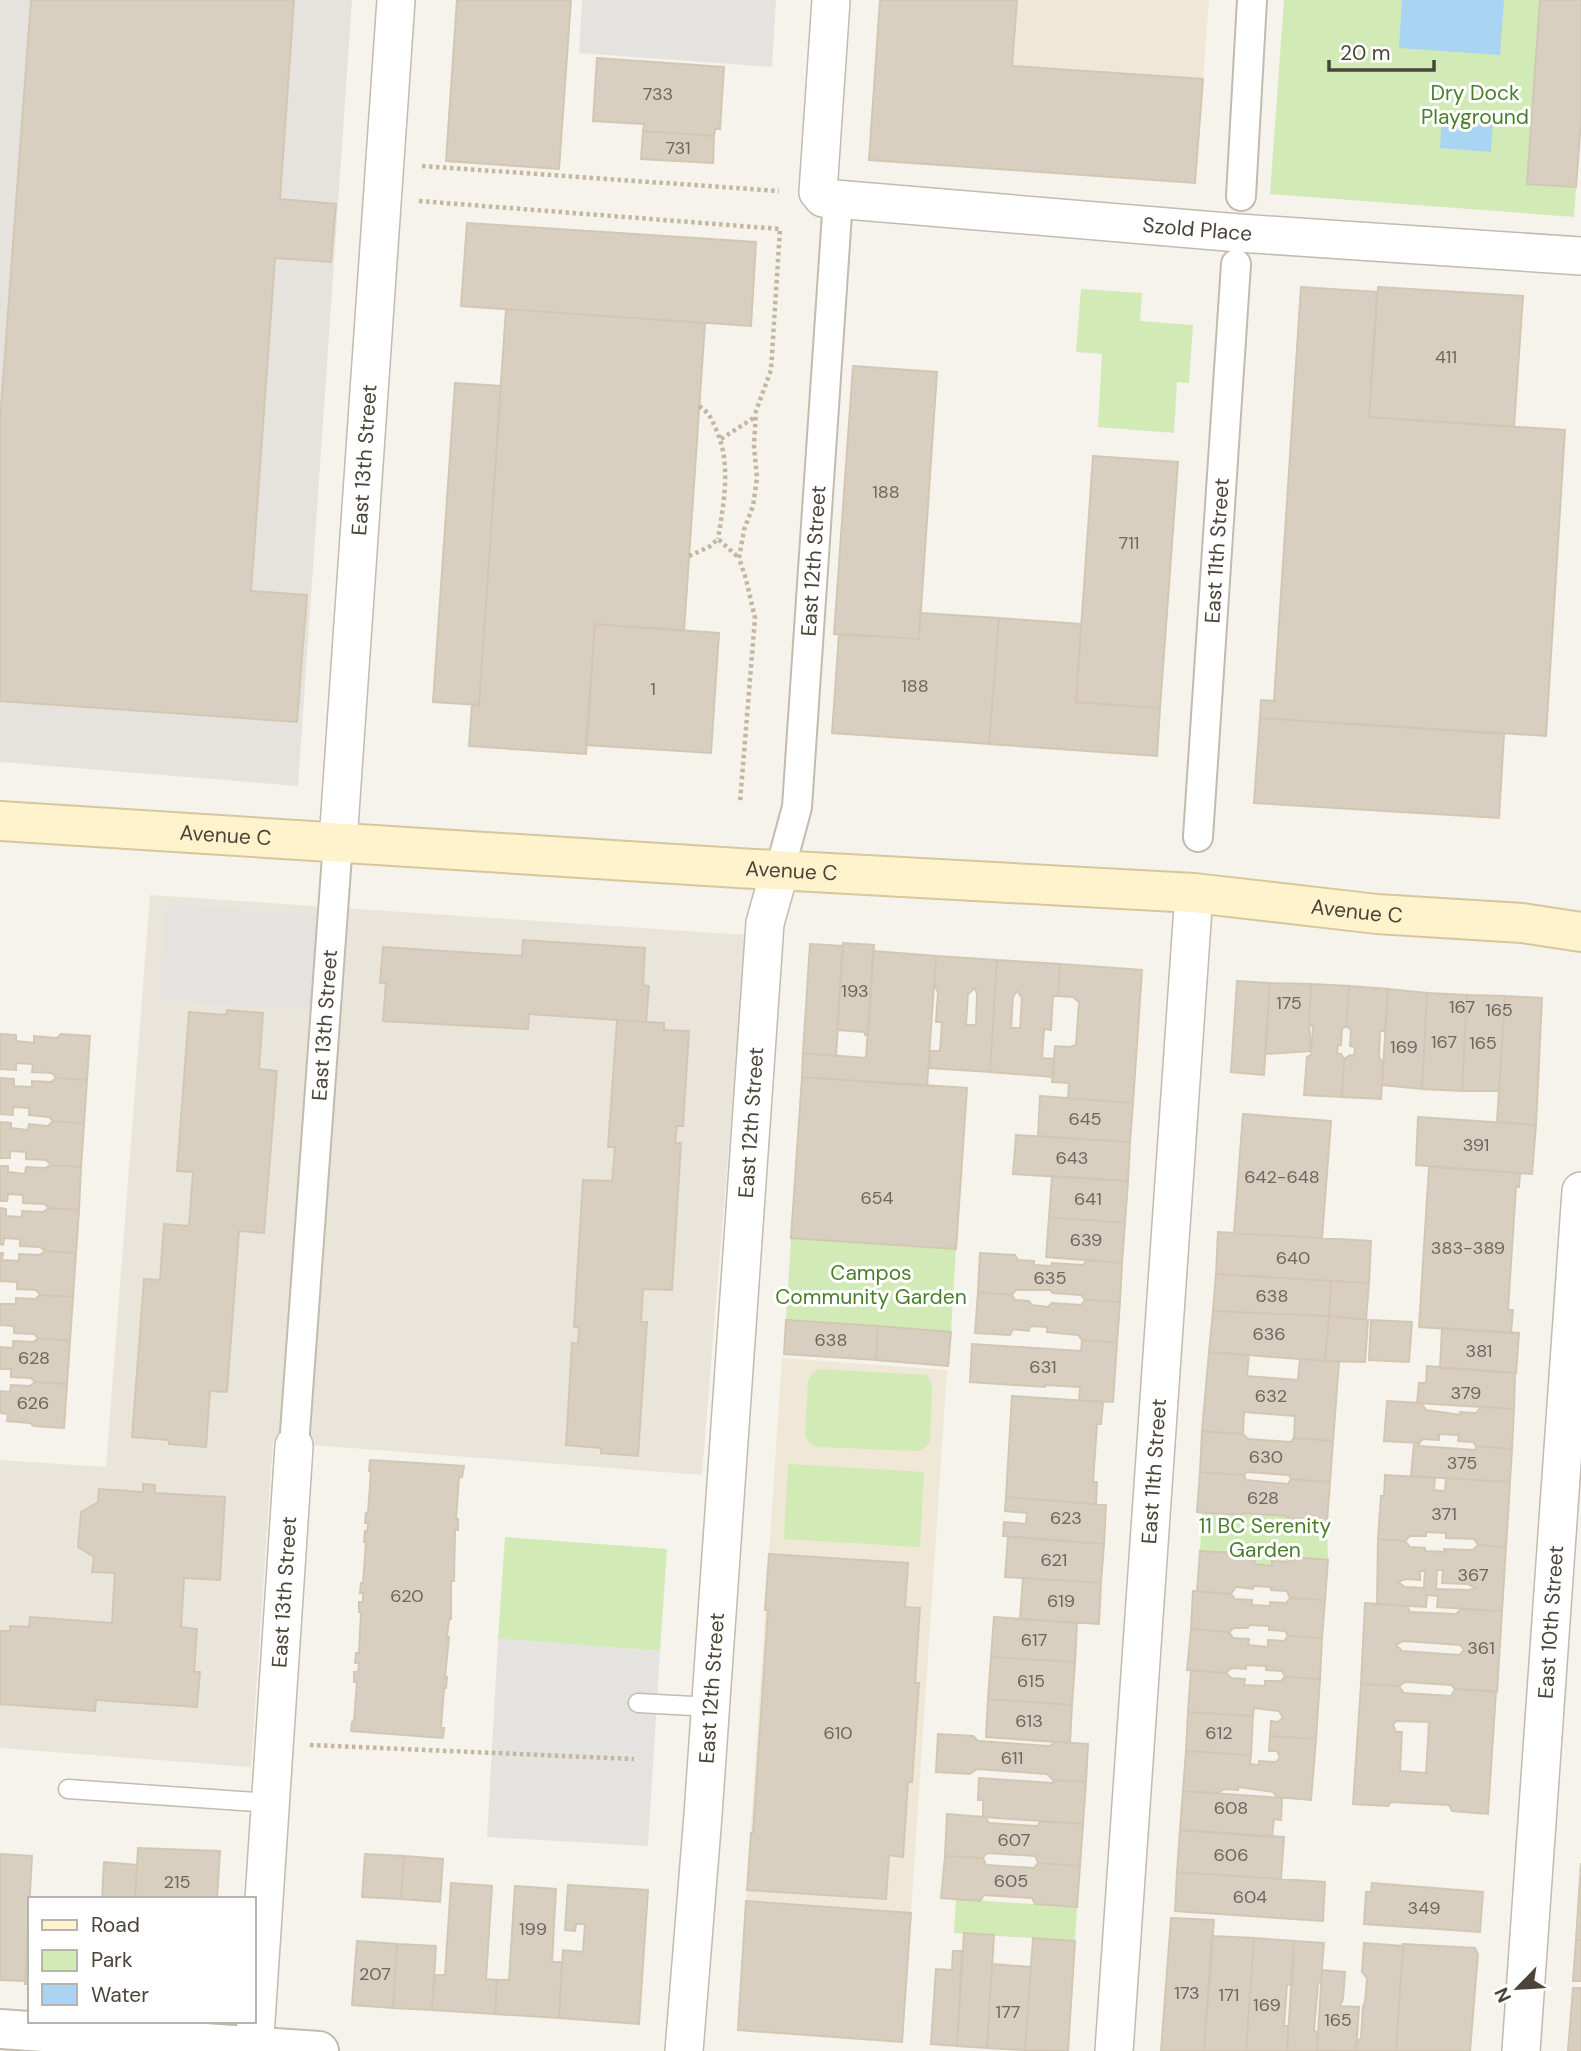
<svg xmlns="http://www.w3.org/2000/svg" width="1581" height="2051" font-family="'DM Sans',sans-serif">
<rect width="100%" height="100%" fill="#f6f3ec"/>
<!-- residential -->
<path fill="#eae5da" d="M150,895l596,40 -44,540 -429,-33 -22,325 -251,-19v-288l106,7z"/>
<!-- industrial -->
<path fill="#e6e2dd" d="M0,0h352l-54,786 -298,-24z"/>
<!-- education -->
<path fill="#efe8d6" d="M880,0h329l-14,183 -326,-23z
M782,1358l165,12 -36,543 -165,-12z"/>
<!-- green -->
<path fill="#d2eab5" d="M1284,0h297v120l-7,97 -304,-23z
M1081,289l61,4 -2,28 53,4 -4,58 -12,-1 -3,51 -76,-6 4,-73 -26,-2z
M791,1238l165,11 -5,83 -165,-12z
M819,1369l108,6 5,10 -2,57 -4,5 -8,4 -99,-4 -9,-4 -5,-8 3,-54 4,-8z
M788,1464l136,8 -4,75 -136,-8z
M1202,1513l38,2 4,-2 42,3 4,3 37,3 1,38 -34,-3 -5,5 -16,-1 -1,5 -18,-2v-4l-16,-2 -5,-5 -33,-2z
M505,1537l162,12 -7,102 -162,-12z
M956,1899l121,8 -2,34 -121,-8z"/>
<!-- parking -->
<path fill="#e5e3e0" d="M582,0h194l-4,67 -193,-14z
M166,904l151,11 -7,96 -151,-11z
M498,1639l162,12 -12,195 -161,-9z"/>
<!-- water -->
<path fill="#a9d4f2" d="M1402,0h102l-4,55 -101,-7z
M1442,114l51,4 -2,34 -51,-4z"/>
<!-- building -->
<path fill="#d8cfc1" stroke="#d3c7b4" stroke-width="2" fill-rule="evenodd" d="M31,0h263l-14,199 56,5 -5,58 -56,-4 -24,333 56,4 -10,127 -297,-21v-280z
M457,0h114l-12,169 -113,-8z
M880,0h137l-5,66 191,13 -8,104 -326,-23z
M1540,0h41v120l-5,67 -49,-3z
M597,58l127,9 -4,62h-5l-1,7 -71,-5 1,-7 -51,-3z
M643,131l71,5 -1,27 -72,-4z
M467,223l289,19 -5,84 -290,-20z
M1301,287l76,5 -8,125 196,13 -19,306 -286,-18 1,-18 13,1z
M1378,287l145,9 -9,131 -145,-10z
M506,309l199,14 -21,308 -89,-7 -9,130 -117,-8 3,-42 7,1z
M853,366l84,6 -18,267 -85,-5z
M455,383l46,3 -22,319 -46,-3z
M1093,456l85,6 -18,246 -84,-6z
M920,613l79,5 -10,126 -157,-11 7,-99 80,5z
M999,618l82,6 -5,78 84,6 -3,48 -168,-12z
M595,624l124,9 -8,120 -125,-8z
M1260,718l244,16 -5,84 -245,-15z
M523,940l122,8 -2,37 6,1 -3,36 -117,-8 -1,15 -145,-8 3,-38h-6l3,-36 139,9z
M843,943l31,2 -6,90h-3v-3l-28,-2z
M810,944l33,2 -7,110 -33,-3z
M873,951l63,5 -9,130 -125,-9 1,-24 63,5z
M936,956l61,4 -7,112 -61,-4 1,-17h10l2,-29h-6l2,-30 -4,-7zM975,988l2,6 -1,31h-10l2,-31z
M997,960l63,4 -2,32h-5l-2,34 -7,-1 -2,29 12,1 -1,18 -63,-5zM1017,991l5,7 -2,30h-9l2,-31z
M1060,964l82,6 -9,133 -65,-5 1,-15 -17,-1 3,-36 15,1 6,-2 3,-43 -6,-5 -15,-1z
M1237,981l33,2 -6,92 -33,-3z
M1270,983l41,1 -2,39 2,28 -46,3z
M1311,984l38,2 -3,40 -4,3 -1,16h-3l-1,9h4l3,5 -2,38 -38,-2 3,-38 4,-2 2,-28 -4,-4z
M1349,986l39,3 -3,41 -5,1 -1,26 4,6 -2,36 -39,-2 2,-38 6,-4 4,1 1,-9 -5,-1 1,-16 -5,-4z
M1388,989l39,4 -5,96 -40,-4z
M1427,993l40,2 -5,96 -40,-2z
M1467,995l38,1 -6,95h-37z
M1505,996l37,2 -6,127 -39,-3z
M227,1010l36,3 -4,56 18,2 -13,162 -25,-2 -12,161 -17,-1 -4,56 -37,-3v-4l-37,-3 12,-158 16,1 4,-56 25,2 4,-54 -16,-1 12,-159 37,3z
M617,1020l47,3v7l25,1 -6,95h-6l-2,17h6l-9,147 -29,-1 -2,33h6l-9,134 -37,-3v-5l-35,-3 6,-102 6,1 1,-17h-5l9,-147 29,1 3,-34h-7z
M0,1034l16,1v6l18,2v-7l23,2 4,-4 29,2 -3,44 -31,-2 -4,-5 -20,-1 1,-8 -17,-1v7l-16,-1z
M802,1077l165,11 -11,161 -165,-11z
M0,1078l14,1v7l18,1v-6l19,1 5,-4 31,2 -3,44 -31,-3 -4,-4 -20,-2v-7l-16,-1v8l-13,-1z
M1040,1096l93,7 -3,39 -92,-6z
M1243,1114l88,7 -9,117 -88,-5z
M1418,1117l118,8 -4,49 -116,-9z
M53,1121l31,3 -3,43 -30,-2 -5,-5 -20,-1v-7l-16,-1v7h-10v-36l11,1v5l17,2 1,-6 19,2z
M1016,1135l114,7 -2,39 -115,-7z
M51,1165l30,2 -2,43 -30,-2 -5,-4 -21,-1v-8l-15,-1 -1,7h-7v-35h8v6l17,2 1,-7 19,1z
M1429,1167l91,6 -1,14 -3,-1 -8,124h5l-2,23 -92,-6z
M1052,1176l76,5 -3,42 -76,-6z
M0,1208l6,1v7l16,1v-6l21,1 6,-4 30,2 -3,43 -31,-2 -5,-4 -20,-1v-7l-16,-1 -1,7 -3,-1z
M1049,1217l76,6 -3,40 -76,-6z
M1218,1232l153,9 -2,42 -153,-9z
M45,1251l31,2 -3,44 -33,-2 -4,-5 -19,-1v-7l-17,-1v-28h3l-1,7 17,1v-7l21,1z
M980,1253l35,2 3,5 16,1v4l18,1v-3l31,2 4,-5 35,3 -2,39 -35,-2 -4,-5 -28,-2 -3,-3h-34l-4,5 -34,-3z
M1216,1274l115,7 -2,35 -116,-5z
M1331,1281l38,2 -3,36 -37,-3z
M978,1292l34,3 3,5 14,1 3,4 16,2 4,-4 29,2 4,-5 35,2 -3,41 -35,-3 -4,-5 -31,-3v-5l-17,-1 -1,5 -16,-2 -3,6 -35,-2z
M40,1295l33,2 -3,44 -32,-3 -4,-4 -20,-1v-7l-14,-1v-21h16v-6l19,1z
M1213,1311l116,5 -4,45 -116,-9z
M1329,1316l39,4 -3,42 -40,-1z
M786,1320l92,6 -2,34 -92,-6z
M1371,1320l41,2 -3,40 -40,-2z
M878,1326l73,6 -3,34 -72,-6z
M1442,1328l77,5 -3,40 -76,-5z
M38,1338l32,3 -3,43 -32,-2 -4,-4 -20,-1v-8h-11v-22l13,1v-7l21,1z
M1082,1340l35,3 -4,59 -34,-2 1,-13 -35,-2v2l-75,-5 2,-38 109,7z
M1209,1352l40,3 -2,21 51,4 2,-21 39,3 -6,79 -39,-3 1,-22 -51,-4 -1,22 -41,-3z
M1427,1366l88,7 -1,36 -97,-6 2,-20h7z
M35,1382l32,2 -3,44 -30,-2 -4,-3 -23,-2 1,-7 -8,-1v-22l10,1 1,-7 19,1z
M1012,1396l91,6 -2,22h-4l-4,58h4l-1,22 -90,-7z
M1387,1401l34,2 5,7 35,5 -1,-3 16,1 5,-6 33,2 -2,40 -36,-3 -3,-4 -15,-1 1,-6 -20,-1v6l-16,-1 -4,4 -35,-2z
M1202,1431l41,3 5,5 43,3 3,-4 39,3 -3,41 -39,-3 -2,-4 -42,-3 -3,3 -44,-3z
M1414,1443h5v3l57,4v-4l36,3 -2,33 -99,-6z
M370,1460l94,6 -2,11h-3l-3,42h2v11h-3l-1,51h-3v38h-2l-2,18h2l-4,40h2l-1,11h-2l-3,40h3l-1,10 -92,-7 1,-9 2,-1 3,-39h-3v-10h4l1,-9h-4l1,-10h3l2,-41h-2v-10h4v-9h-3l1,-10h2l3,-41h-2l1,-11 2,1 1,-9h-3l1,-10h2l3,-42h-2z
M1200,1472l44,3 2,5 42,4 3,-5 39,3 -3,40 -38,-3 -3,-3 -42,-3 -4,2 -43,-3z
M1385,1475l50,3 -1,12 11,1 1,-13 64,4 -4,65 -28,-2 -4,-6 -28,-1v-5l-20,-1v4h-16l-5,5 -27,-2 3,-43h3z
M143,1484l12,1v8l70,4 -5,83 -36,-2 -3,49 16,2 -3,43h6l-3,35 -101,-7 -1,11 -95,-7v-73h10v-5l19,1 1,-10 82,6 3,-50 -23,-1 2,-15 -16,-10 3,-35 17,-10 1,-13 44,3z
M1006,1497l100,8 -2,39 -101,-8 1,-14 22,2 1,-11 -22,-2z
M1008,1537l96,7 -3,39 -96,-6z
M1378,1539l27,2 5,6 15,1v3l20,1 -1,-3 29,1 5,-5 28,2 -4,64 -65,-4 1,-11 -11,-1 -1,12 -49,-3zM1437,1570h6l-1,13 26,1 8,4 -8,2 -32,-1zM1420,1571h5l-1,17 -19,-1 -7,-5 7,-3 15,1z
M1200,1551l33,2 5,5 17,2 -1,4 18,2v-5l17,1 5,-5 34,3 -3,40 -35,-2 -3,-7 -16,-1v-3l-18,-1v3l-17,-2 -5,7 -34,-3z
M769,1554l139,9 -3,44 15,1 -5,75h4l-3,42 -4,57h-4l-5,75 -14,-2 -3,44 -139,-9 4,-57h2l15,-223h-3z
M1023,1578l78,5 -2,41 -79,-5z
M1193,1591l38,3 4,5 17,1v5l18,1v-4l16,1 4,-5 35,2 -3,38 -34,-2 -3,-5 -16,-1v-4l-20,-1 -1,3h-14l-5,4 -38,-3z
M1365,1603l42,3 3,6 46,2 5,-5 41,2 -5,81 -42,-3 -4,-4 -46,-3 -6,4 -38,-2zM1403,1641l57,4 4,5 -5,5 -57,-4 -6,-6z
M994,1617l83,6 -2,39 -84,-5z
M1191,1629l38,3 4,6 16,1 -1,6 20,2v-7l16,1 4,-5 34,2 -2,41 -35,-2 -3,-6 -16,-1v-4l-20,-1v4l-15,-1 -5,5 -39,-3z
M991,1657l84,5 -3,43 -84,-6z
M1191,1670l35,3 5,5 14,1 -1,6 21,1v-5h16l4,-4 35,2 -4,60 -46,-3 1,-15 7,1 5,-4 -4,-7 -25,-3 -1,8 -65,-4z
M1361,1684l38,2 5,7 47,3 4,-7 41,2 -8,123 -36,-3 -3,-6 -58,-3 -3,4 -35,-2zM1396,1721l33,1 -3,51 -26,-2 2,-39h-6l-3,-7z
M988,1699l84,6 -2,38 -84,-6z
M1188,1712l65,4 -2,39 -65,-4z
M938,1734l35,2 5,5 71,5 7,-4 32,2 -2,38 -33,-2 -6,-6 -70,-5 -7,5 -34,-2z
M1270,1736l46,3 -5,61 -34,-3 -4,-5 -35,-5v3l-14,-1 -6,4 -35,-2 3,-40 65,4 -1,9 9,1v-4l17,1 4,-5 -3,-6h-8z
M979,1778l74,5v-3l33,2 -3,42 -100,-7v-17h-5z
M1183,1791l99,7 -1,22 -7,-1 -2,18 -92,-7z
M947,1814l38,3 4,6 48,3 4,-5 42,3 -3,42 -42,-3 -3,-7 -48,-3 -4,5 -38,-2z
M1180,1830l104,7 -3,42 -104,-7z
M138,1848l82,3 -3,48h-82z
M0,1854l32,2 -7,125 -25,-1z
M365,1854l39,2 -3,43 -39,-2z
M404,1856l39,3 -3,43 -39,-3z
M945,1856l38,2 3,7 48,3 4,-5 42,3 -3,41 -42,-3 -3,-6 -48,-3 -4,6 -39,-3z
M104,1862l33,3 -2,34h-33z
M1581,1863v77h-5z
M1177,1872l148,10 -2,39 -148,-10z
M451,1883l41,3 -6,93 11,1 -2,34 -63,-4 3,-35h10z
M1372,1883l111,9 -3,40 -116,-8 2,-32h5z
M568,1885l80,5 -9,134 -80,-6 4,-68 20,2 2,-28h-9l-1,7 -10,-1z
M515,1886l41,3 -4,73h10l-3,56 -64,-4 2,-34h12z
M746,1901l165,12 -9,129 -164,-12z
M30,1906v78h-5z
M1171,1918l43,2 -10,131h-43z
M964,1933l30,2 -7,113 -30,-2z
M1212,1936l42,2 -8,113h-42z
M1033,1938l42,3 -7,110 -43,-1z
M1254,1938l40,3 -2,44 -5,-1 -3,42h4l-1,25h-41z
M1576,1940h5v41h-8z
M357,1941l40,3 -4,64 -41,-3z
M1294,1941l30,2 -3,37 -3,4 -4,46 4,4 -1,16 4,1h-34z
M1364,1943l39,3 -7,105h-40v-8l5,-5 2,-31 2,-5 2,-24 -5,-6z
M397,1944l39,2 -4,64 -39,-2z
M1403,1944l72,4 3,6 -8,97h-74z
M953,1951h9l-5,95 -26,-2 5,-75 16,1z
M992,1964l39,3 -6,83 -38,-2z
M1322,1970l23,2 -2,27 -3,7 19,1 -3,44 -39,-1z
M1573,1988h8v63h-13z"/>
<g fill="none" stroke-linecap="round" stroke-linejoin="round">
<!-- service casing -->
<g stroke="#c2bbae" stroke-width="21">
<path id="service" d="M638,1703l73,4
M68,1789l202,14"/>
</g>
<!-- pedestrian casing -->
<g stroke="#c2bbae" stroke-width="32">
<g id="pedestrian">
<path d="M1241,196l11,-196"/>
<path id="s1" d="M1198,837l38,-573"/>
<path id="s2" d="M780,870l17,-63 41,-608"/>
<path id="s3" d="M294,1446l44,-604"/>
</g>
</g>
<!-- minor casing -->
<g stroke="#c2bbae" stroke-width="40">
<g id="minor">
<path id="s4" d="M831,0l-13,192 5,6 416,35 342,23"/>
<path id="s5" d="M338,842l58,-842"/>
<path id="s6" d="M254,2051l40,-605"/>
<path id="s7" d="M684,2051l19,-236 62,-892 15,-53"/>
<path id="s8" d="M1114,2051l80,-1158"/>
<path id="s9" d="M1521,2051l60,-860"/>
</g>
</g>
<!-- tertiary casing -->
<g stroke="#c2bbae" stroke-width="42">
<path id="tertiary" d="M0,2029l319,22"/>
</g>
<!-- secondary casing -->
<g stroke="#d6c79b" stroke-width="42">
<g id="secondary">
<path id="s10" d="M0,821l738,47 456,25 183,21 145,9 59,9"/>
</g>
</g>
<!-- path -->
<path stroke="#c4b79f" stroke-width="4.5" stroke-dasharray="3.5 3.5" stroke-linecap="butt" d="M422,166l357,25
M419,201l361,28 -9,141 -15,41 -2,35 3,32 -4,28 -9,24 -5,28 7,21 9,39 -15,184
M699,406c9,6 12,11 16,21 17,35 9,74 3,112
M721,439l34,-22
M689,556l20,-9 9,-8 20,18
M310,1745l324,14"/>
<!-- service -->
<use href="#service" stroke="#fff" stroke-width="18"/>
<!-- pedestrian -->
<use href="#pedestrian" stroke="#fff" stroke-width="28"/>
<!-- minor -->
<use href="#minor" stroke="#fff" stroke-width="37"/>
<!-- tertiary -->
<use href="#tertiary" stroke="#fff" stroke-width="38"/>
<!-- secondary -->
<use href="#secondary" stroke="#fff3cd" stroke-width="38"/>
</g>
<g text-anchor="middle" stroke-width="6" stroke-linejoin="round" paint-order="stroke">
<!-- number labels -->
<g font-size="18" fill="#6e675b">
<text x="658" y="100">733</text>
<text x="678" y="154">731</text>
<text x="1446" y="363">411</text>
<text x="886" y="498">188</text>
<text x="1129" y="549">711</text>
<text x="915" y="692">188</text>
<text x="653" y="695">1</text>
<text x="855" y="997">193</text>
<text x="1289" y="1009">175</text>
<text x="1462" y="1013">167</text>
<text x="1499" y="1016">165</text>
<text x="1444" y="1048">167</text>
<text x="1483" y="1049">165</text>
<text x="1404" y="1053">169</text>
<text x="1085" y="1125">645</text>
<text x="1476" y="1151">391</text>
<text x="1072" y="1164">643</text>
<text x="1282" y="1183">642-648</text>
<text x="877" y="1204">654</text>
<text x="1088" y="1205">641</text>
<text x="1086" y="1246">639</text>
<text x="1468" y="1254">383-389</text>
<text x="1293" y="1264">640</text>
<text x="1050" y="1284">635</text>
<text x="1272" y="1302">638</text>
<text x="1269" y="1340">636</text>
<text x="831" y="1346">638</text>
<text x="1479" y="1357">381</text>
<text x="34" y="1364">628</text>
<text x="1043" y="1373">631</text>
<text x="1466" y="1399">379</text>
<text x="1271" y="1402">632</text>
<text x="33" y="1409">626</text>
<text x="1266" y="1463">630</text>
<text x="1462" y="1469">375</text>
<text x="1263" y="1504">628</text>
<text x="1444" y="1520">371</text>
<text x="1066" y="1524">623</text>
<text x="1054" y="1566">621</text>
<text x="1473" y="1581">367</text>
<text x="407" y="1602">620</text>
<text x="1061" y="1607">619</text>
<text x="1034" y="1646">617</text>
<text x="1481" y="1654">361</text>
<text x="1031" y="1687">615</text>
<text x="1029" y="1727">613</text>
<text x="838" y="1739">610</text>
<text x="1219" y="1739">612</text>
<text x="1012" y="1764">611</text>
<text x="1231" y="1814">608</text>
<text x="1014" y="1846">607</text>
<text x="1231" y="1861">606</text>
<text x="1011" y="1887">605</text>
<text x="177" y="1888">215</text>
<text x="1250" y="1903">604</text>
<text x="1424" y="1914">349</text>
<text x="533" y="1935">199</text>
<text x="375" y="1980">207</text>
<text x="1187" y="1999">173</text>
<text x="1229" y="2001">171</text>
<text x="1267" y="2011">169</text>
<text x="1008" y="2018">177</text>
<text x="1338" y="2026">165</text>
</g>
<!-- park labels -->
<g font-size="21" fill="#4a7f2a" stroke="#fff">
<text x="1475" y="100">Dry Dock<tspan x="1475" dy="24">Playground</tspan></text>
<text x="871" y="1280">Campos<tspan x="871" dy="24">Community Garden</tspan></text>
<text x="1265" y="1533">11 BC Serenity<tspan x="1265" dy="24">Garden</tspan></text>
</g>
<!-- street labels -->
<g font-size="21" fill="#4b4439" stroke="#fff">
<text dy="7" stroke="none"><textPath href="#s4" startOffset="576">Szold Place</textPath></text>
<text dy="7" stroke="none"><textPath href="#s5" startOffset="383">East 13th Street</textPath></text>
<text dy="7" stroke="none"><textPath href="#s1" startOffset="287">East 11th Street</textPath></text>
<text dy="7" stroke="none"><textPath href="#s2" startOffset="312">East 12th Street</textPath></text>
<text dy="7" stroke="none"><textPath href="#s10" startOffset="226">Avenue C</textPath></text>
<text dy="7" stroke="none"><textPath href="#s10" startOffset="793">Avenue C</textPath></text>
<text dy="7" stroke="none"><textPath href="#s10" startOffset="1360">Avenue C</textPath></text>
<text dy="7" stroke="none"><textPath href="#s3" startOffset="422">East 13th Street</textPath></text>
<text dy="7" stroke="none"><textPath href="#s7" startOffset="931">East 12th Street</textPath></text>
<text dy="7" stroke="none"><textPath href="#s8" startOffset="581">East 11th Street</textPath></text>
<text dy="7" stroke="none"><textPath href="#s6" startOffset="460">East 13th Street</textPath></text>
<text dy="7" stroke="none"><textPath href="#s9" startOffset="430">East 10th Street</textPath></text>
<text dy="7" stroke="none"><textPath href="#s7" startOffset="364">East 12th Street</textPath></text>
</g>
</g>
<!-- legend -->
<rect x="28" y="1897" width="228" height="126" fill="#ffffff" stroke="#b7b4b0" stroke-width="2"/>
<rect x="42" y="1920" width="35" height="10" fill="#fff3cd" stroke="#b7b4b0" stroke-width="2"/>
<text x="91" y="1932" font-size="21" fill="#4b4439">Road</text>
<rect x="42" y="1950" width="35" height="21" fill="#d2eab5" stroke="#b7b4b0" stroke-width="2"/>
<text x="91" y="1967" font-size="21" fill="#4b4439">Park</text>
<rect x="42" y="1984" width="35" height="21" fill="#a9d4f2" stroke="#b7b4b0" stroke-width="2"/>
<text x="91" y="2002" font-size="21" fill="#4b4439">Water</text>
<!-- north arrow -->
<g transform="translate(1518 1988) rotate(245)" stroke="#ffffff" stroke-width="5" paint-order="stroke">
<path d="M0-5L12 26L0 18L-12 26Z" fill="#4b4439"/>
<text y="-10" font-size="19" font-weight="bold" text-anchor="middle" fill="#4b4439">N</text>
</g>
<!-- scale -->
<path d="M1329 60v10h105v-10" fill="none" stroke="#4b4439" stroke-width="3.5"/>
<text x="1340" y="60" font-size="21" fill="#4b4439" stroke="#ffffff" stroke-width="5" paint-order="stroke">20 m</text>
</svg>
